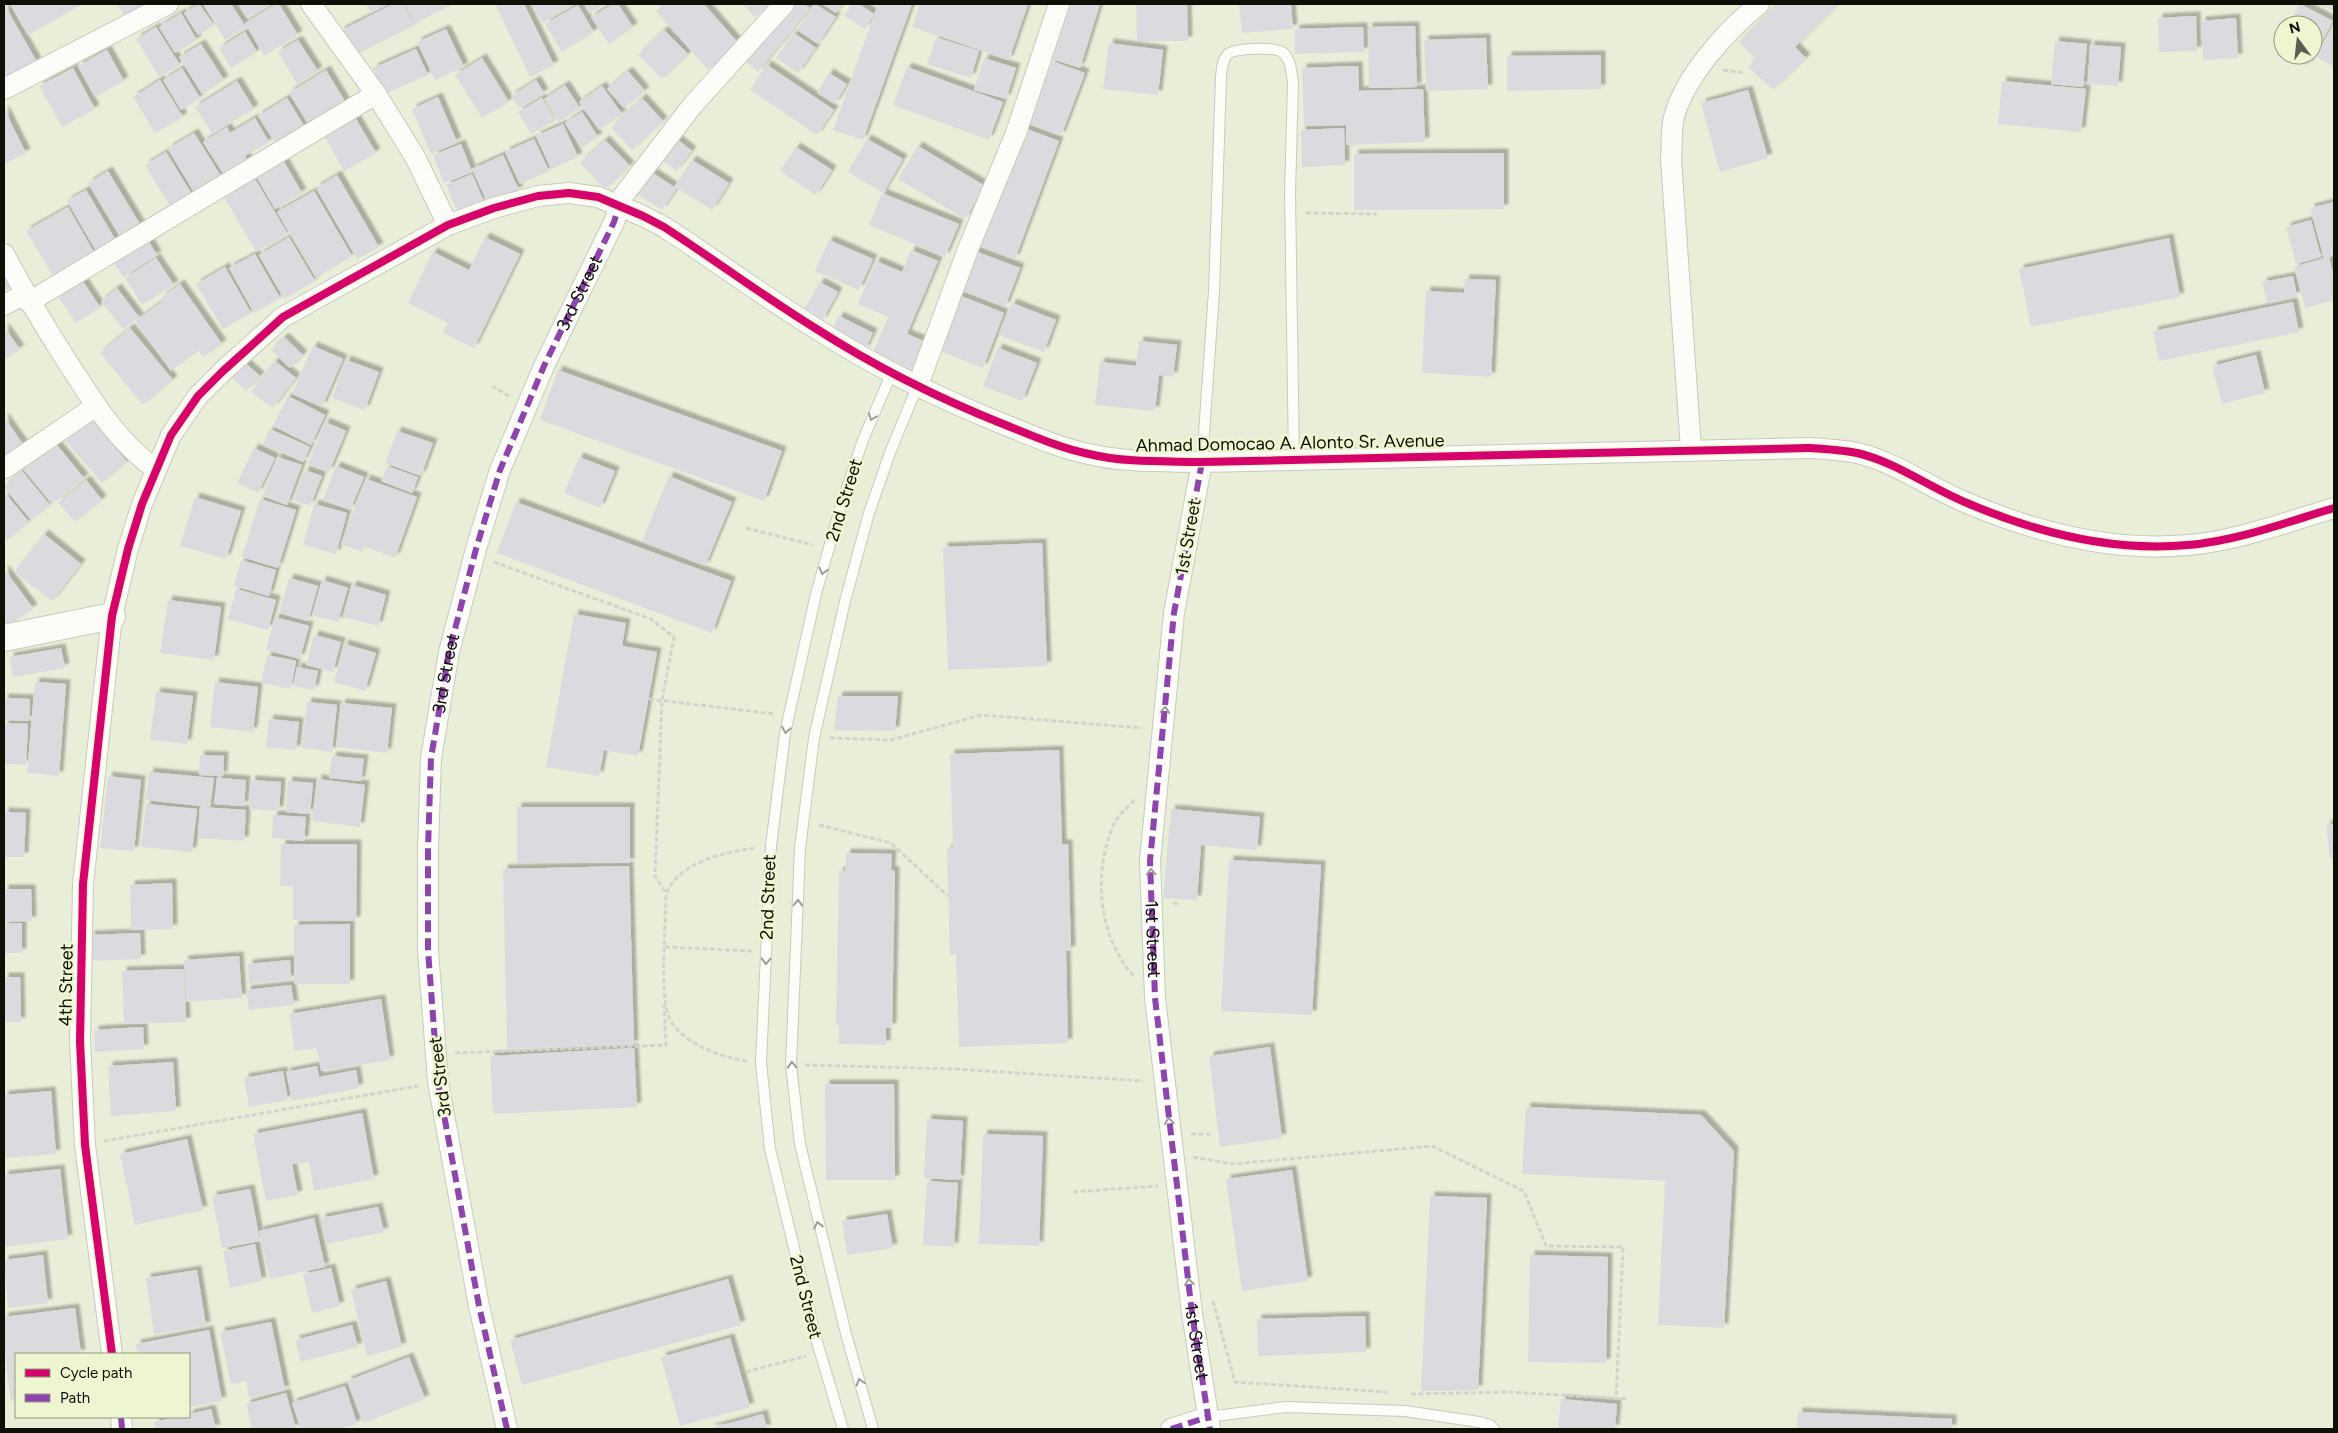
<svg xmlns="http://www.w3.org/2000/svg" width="2338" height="1433" font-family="Figtree,sans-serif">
<defs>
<filter id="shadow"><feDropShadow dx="4.5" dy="-4.5" stdDeviation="1" flood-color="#0004"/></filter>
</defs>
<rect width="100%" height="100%" fill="#e9eed9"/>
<!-- building -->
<path fill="#dbdbdf" filter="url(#shadow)" d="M4,4l33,58 -33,17z
M10,4h73l-55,31z
M117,4h38l-28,16z
M199,4l15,21 -16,10 -14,-22z
M203,4h28l15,23 -21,13z
M238,4h33l-24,14z
M276,4h3l19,31 -34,21 -19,-33z
M366,4h23l-18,9z
M393,4h11l11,21 -62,31 -13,-25z
M405,4h49l-39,19z
M495,4h29l30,61 -24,12z
M534,4h39l-30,19 -11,-18z
M584,4h20l-15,9z
M613,4h5l15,23 -24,17 -18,-27z
M665,4h39l35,40 -31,26 -52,-59z
M743,4h27l-16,13z
M792,4h12l6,4 -52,64 -13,-11z
M815,4l21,13 -18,27 -21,-14z
M822,4h20l-6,9z
M852,4h7l15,10 -9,15 -21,-13z
M878,4h34l-49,136 -30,-10z
M920,4h108l-19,56 -97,-33z
M1066,4h34l-20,64 -31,-10z
M1136,4h51l1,37h-51z
M1239,4h52l2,25 -51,4z
M1778,4h60l-43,43 11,11 -33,32 -25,-23 8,-8 -17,-17z
M2300,4l33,17 -25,45 -20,-11h25v-30h-25z
M2318,4h16v7z
M578,5l16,27 -32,20 -17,-28z
M181,13l16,27 -22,13 -16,-26z
M2196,16l1,35 -38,1 -1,-34z
M2236,18l2,40 -35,2 -2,-39z
M1415,26l2,61 -48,1 -1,-61z
M156,27l24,38 -21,12 -23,-38z
M1363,27l1,25 -69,2v-25z
M2334,27v40l-18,-10z
M446,29l18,38 -29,13 -18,-38z
M664,30l24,24 -26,25 -24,-24z
M245,32l12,20 -26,16 -12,-20z
M794,33l22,15 -18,25 -22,-15z
M2283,34v18l-8,-4z
M936,37l43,14 -8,27 -44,-14z
M1486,38l2,51 -62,2 -2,-51z
M298,40l20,31 -21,13 -19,-32z
M2055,41l32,3 -4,43 -32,-3z
M1109,43l54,7 -5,45 -55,-6z
M201,44l23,36 -22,14 -23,-37z
M2090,45l31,2 -3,39 -30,-2z
M416,49l12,26 -44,19 -11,-26z
M107,50l17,31 -29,16 -17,-31z
M1601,55v34l-94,2v-35z
M482,58l27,44 -27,16 -27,-43z
M984,58l32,10 -10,31 -32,-9z
M1052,61l33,12 -24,63 -32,-12z
M767,65l67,45 -17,25 -67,-45z
M1358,66l1,25 64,-2 2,53 -79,3v-20l-42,1 -2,-58z
M907,67l96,35 -14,38 -96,-35z
M73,68l22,41 -33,18 -23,-41z
M182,68l18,30 -19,12 -18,-30z
M326,70l21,35 -37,22 -21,-34z
M628,71l17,20 -21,17 -17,-19z
M829,73l18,11 -12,20 -18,-11z
M160,80l23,37 -28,16 -22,-36z
M536,80l8,13 -25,15 -8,-12z
M237,81l17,28 -42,25 -17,-27z
M2002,81l84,8 -5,43 -83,-8z
M565,85l15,23 -22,14 -14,-23z
M602,86l20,28 -23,16 -20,-28z
M1748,90l20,68 -48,14 -19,-69z
M438,97l19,45 -26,12 -19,-45z
M287,98l19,31 -29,17 -19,-30z
M542,98l14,22 -25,14 -13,-22z
M642,98l21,23 -31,29 -21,-22z
M4,109l22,44 -22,11z
M582,112l16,25 -17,11 -16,-25z
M255,118l14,24 -24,14 -6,-9 11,17 -24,14 -23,-36 24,-15 3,6z
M356,119l20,34 -32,18 -19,-34z
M563,124l15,33 -27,12 -15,-33z
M1024,128l35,13 -44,118 -35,-13z
M1344,128l1,37 -43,2 -1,-37z
M194,133l30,48 -27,16 -29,-48z
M673,136l19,15 -16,20 -19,-15z
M534,139l15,32 -29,13 -15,-32z
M867,139l36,20 -20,34 -35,-21z
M605,140l25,26 -25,23 -25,-26z
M461,144l11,28 -28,11 -11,-28z
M918,146l67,40 -20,33 -67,-40z
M796,147l36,23 -16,25 -36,-24z
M166,152l27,44 -21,13 -27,-44z
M1504,153v56l-150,1v-56z
M503,155l16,35 -31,14 -16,-35z
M283,160l19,33 -27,16 -19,-33z
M692,160l37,23 -17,27 -35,-22 -15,22 -27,-17 15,-22 24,16z
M108,171l33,55 -20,12 -33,-55z
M472,174l12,28 -26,11 -12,-28z
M337,175l42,72 -22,12 -41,-71z
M255,179l33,55 -32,18 -32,-55z
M86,190l32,54 -19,12 -32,-55z
M314,191l38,65 -36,22 -39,-66z
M882,193l77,31 -14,33 -76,-32z
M2334,202v53l-5,2 5,20v23l-29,8 -11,-41 30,-9 -14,-50z
M68,207l27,47 -41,24 -28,-47z
M2311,220l10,37 -25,7 -10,-37z
M146,237l11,18 -34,22 -12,-18z
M289,237l26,44 -31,18 -25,-44z
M485,237l35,17 -46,94 -31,-15 5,-10 -40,-20 25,-51 36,18z
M2169,238l11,59 -149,30 -12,-58z
M829,240l44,19 -14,31 -44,-19z
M911,250l27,11 -31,73 19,8 -13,31 -41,-18 16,-38 -30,-13 18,-43 26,11z
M975,251l45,17 -15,39 -45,-17z
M255,254l25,44 -26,15 -25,-45z
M156,258l18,27 -32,20 -17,-27z
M225,267l26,46 -28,16 -27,-45z
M4,268l10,17 -10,6z
M78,274l22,33 -24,16 -22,-33z
M2293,276l4,20 -30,7 -5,-21z
M1465,279l31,1 -5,97 -69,-4 4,-82 38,2z
M820,282l18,10 -16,29 -18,-11z
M180,284l42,60 -19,13 -10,-14 5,8 -27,20 -36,-50 28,-20 -2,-3z
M117,288l22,29 -16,12 -22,-28z
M956,294l48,19 -21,55 -48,-19z
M2293,302l6,30 -140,29 -6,-30z
M1012,303l44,17 -12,32 -45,-17z
M839,316l34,17 -8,17 -34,-17z
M4,327l16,22 -16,11z
M130,328l43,52 -30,25 -43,-52z
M284,337l19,18 -13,13 -19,-18z
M1139,341l38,4 -4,32 -14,-2 -4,36 -60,-6 5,-43 36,4z
M313,346l30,13 -21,48 -30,-13z
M998,348l39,15 -15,38 -39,-15z
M2256,355l9,38 -43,11 -10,-38z
M346,360l33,12 -14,38 -33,-12z
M275,361l21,17 -23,30 -22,-16z
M244,362l16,14 -14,15 -15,-14z
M558,370l224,81 -18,50 -224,-81z
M288,396l37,19 -14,30 -38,-19z
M4,417l21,30 -21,15z
M91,418l36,44 -25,21 -37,-43z
M325,422l21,9 -17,41 -21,-8z
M270,429l40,18 -7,15 -40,-18z
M397,431l36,12 -12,33 -36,-13z
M56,444l28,34 -32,26 -28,-34z
M254,448l21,10 -17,35 -21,-10z
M277,457l25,8 -15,40 -24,-9z
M579,457l36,14 -15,37 -36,-15z
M336,466l28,11 -14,33 -27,-10z
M387,466l31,11 -6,16 -31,-12z
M305,470l17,6 -12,30 -17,-6z
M22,471l28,34 -19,15 -27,-33z
M669,476l63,26 -27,64 -63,-25z
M366,479l51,18 -22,61 -31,-12 -2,6 -21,-8z
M86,480l16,20 -27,22 -17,-19z
M4,492l25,30 -22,18 -3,-4z
M195,497l46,14 -15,48 -46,-13z
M260,499l36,11 -18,58 -36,-11z
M516,502l215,79 -19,52 -215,-80z
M314,504l33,9 -11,41 -33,-9z
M44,534l37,30 -29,37 -38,-29z
M1042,543l5,123 -99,4 -5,-123z
M241,560l35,10 -7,26 -35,-10z
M4,569l29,39 -29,22z
M289,578l29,8 -10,35 -29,-8z
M322,580l26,8 -10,34 -26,-7z
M352,585l34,10 -8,31 -35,-9z
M236,589l40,11 -8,30 -40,-11z
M168,600l53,7 -7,53 -54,-7z
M574,614l52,9 -4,23 35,6 -19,104 -34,-6 -5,26 -53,-9z
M275,617l34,9 -9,33 -34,-9z
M314,635l27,7 -8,30 -27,-7z
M344,644l32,9 -11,38 -31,-9z
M61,648l4,20 -52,9 -4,-20z
M267,655l29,6 -5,28 -30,-6z
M297,667l21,4 -4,19 -21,-4z
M35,682l31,2 -7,92 -32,-3z
M215,682l43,5 -5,45 -43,-5z
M156,692l37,4 -6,48 -37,-4z
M838,696h60l-3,35 -61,-1z
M4,698l26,1 -1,22 -25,-1z
M307,702l30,3 -5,47 -30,-4z
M341,703l51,5 -5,45 -51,-6z
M269,719l30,3 -3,28 -30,-3z
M4,723l24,1 -2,41 -22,-1z
M1059,750l3,94h6l3,106 -5,1 2,92 -109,4 -3,-93 -6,1 -3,-107h6l-3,-94z
M200,755l24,1 -1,20 -24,-1z
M332,756l32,3 -3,22 -32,-3z
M149,772l65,6 -4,29 -64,-7z
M108,776l33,4 -7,71 -34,-3z
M217,778l29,2 -2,26 -29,-2z
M317,779l48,6 -5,42 -48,-6z
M251,780l30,2 -2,29 -30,-2z
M288,781l25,2 -3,31 -24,-2z
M146,804l51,5 -5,43 -51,-5z
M200,807l46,3 -2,31 -46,-3z
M517,807h113v56h-113z
M1171,809l89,8 -3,33 -56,-5 -4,55 -34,-2z
M4,812l22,1 -2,44h-20z
M273,815l33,2 -2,24 -32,-3z
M2334,824v34h-4l-4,-33z
M281,844h76l-1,77 -63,-1v-34h-13z
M846,853l46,1 -1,16 4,1 -3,157h-6v17l-47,-1v-19h-3l3,-154h6z
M1229,860l92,5 -9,150 -91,-4z
M629,866l5,179 -127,4 -4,-180z
M172,883l1,46 -42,1 -1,-45z
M4,889h27l1,32 -28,1z
M22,923v30h-18v-29z
M350,924v60h-56v-59z
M140,933l1,26 -50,2 -1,-26z
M239,956l3,42 -56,4 -2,-42z
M290,960l1,20 -42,4 -1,-20z
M184,969l2,53 -62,2 -2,-53z
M4,977h16l1,45h-17z
M291,985l3,20 -45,5 -3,-20z
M381,999l9,61 -69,11 -4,-23 -22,3 -6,-37z
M143,1027l1,22 -49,3 -1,-22z
M1270,1047l12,91 -62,9 -11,-91z
M634,1048l3,59 -144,7 -3,-58z
M173,1062l3,49 -65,5 -3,-50z
M317,1066l2,11 37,-7 3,18 -67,13 -6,-29z
M283,1071l5,29 -39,7 -5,-29z
M825,1084h69l1,96h-69z
M51,1091l5,63 -52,4v-63z
M1526,1107l175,8 33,36 -10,177 -66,-3 7,-144 -143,-7z
M362,1113l12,66 -60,12 -5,-29 -17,2 6,31 -32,6 -13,-67z
M927,1119l36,2 -3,59 -36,-2z
M983,1134l60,2 -4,110 -60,-2z
M187,1139l16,71 -68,15 -15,-71z
M60,1169l8,70 -64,8v-72z
M1292,1170l16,111 -66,10 -16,-112z
M927,1181l31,2 -4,64 -31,-2z
M250,1189l10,52 -38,7 -10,-52z
M1430,1196l57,2 -9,192 -57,1z
M378,1207l6,25 -58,12 -5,-26z
M887,1214l6,34 -46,7 -5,-34z
M314,1218l11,49 -55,12 -11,-48z
M255,1244l7,37 -32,7 -7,-37z
M43,1255l5,48 -40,5 -4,-48z
M1530,1255l78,2 -2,106 -78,-1z
M331,1268l9,38 -28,7 -9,-39z
M197,1270l9,56 -52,8 -8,-56z
M728,1279l13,46 -219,60 -12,-45z
M386,1281l16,66 -35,9 -16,-66z
M75,1308l6,46h-65v47h-5l-7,-54v-30z
M1365,1316l1,36 -108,4 -1,-37z
M271,1322l14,68 -36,8 -3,-17 -15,3 -11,-52z
M352,1325l6,22 -57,15 -6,-22z
M209,1330l13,71 -33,6v-53h-51l-2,-10z
M730,1338l20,69 -70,19 -19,-69z
M409,1357l16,42 -62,24 -16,-42z
M345,1386l12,38 -16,5h-40l-9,-26z
M286,1393l10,36h-44l-6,-25z
M1561,1399l56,5 -2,25h-57z
M211,1409l5,20h-60l-2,-7 22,-5h13v-3z
M1798,1412l154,7v10h-155z
M763,1414l4,15h-59z"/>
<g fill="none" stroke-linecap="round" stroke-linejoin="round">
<!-- service casing -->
<g stroke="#c7cbbb" stroke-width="12">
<path id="service" d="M1202,462l12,-171 7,-214c1,-9 1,-17 7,-23 6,-6 46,-7 54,-2 9,6 9,20 11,30l-3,111 4,267
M1208,1417l78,-10 119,4 74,11 11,3 4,4
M843,1429l-26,-87 -47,-193 -9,-86 10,-217 14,-113 31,-139 25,-89 22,-65 29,-68
M873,1429l-27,-95 -46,-190 -9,-79 9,-217 14,-110 31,-137 24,-88 22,-63 27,-65"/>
</g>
<!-- minor casing -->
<g stroke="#c7cbbb" stroke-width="22">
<g id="minor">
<path d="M311,4l65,90 39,63 33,68"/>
<path d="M4,89l164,-85"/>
<path d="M4,254c20,38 41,73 64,109 27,41 47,76 87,106"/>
<path d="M29,302l347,-208"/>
<path d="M4,305l21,-11"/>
<path d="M918,385l50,-136 48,-116 43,-129"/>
<path d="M1691,450l-20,-291c1,-14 0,-30 3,-42 11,-41 53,-87 85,-113"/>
<path d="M1202,462l-28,151 -24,248 5,137 37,315 18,116"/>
<path d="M5,468l91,-62"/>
<path d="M112,1354l-27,-209 -5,-104 3,-157 29,-268 16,-67 14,-45 29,-69 27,-39 25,-25 60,-54 165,-92 46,-17 44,-12 31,-3 29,4 45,19 21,11c51,33 99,69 151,101 59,38 123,70 188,96 28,11 56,24 86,30 37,9 75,7 113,8l606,-14c16,1 33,2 49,5 39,9 73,35 110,50 68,29 146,49 221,42 49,-4 99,-23 146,-37"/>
<path d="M121,1417l1,12"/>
<path id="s1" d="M507,1429l-28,-123 -41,-224 -10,-132v-101l3,-91 18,-106 27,-103 24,-79 44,-104 70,-144 9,-26 69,-90 92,-102"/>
<path d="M1171,1429l37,-12"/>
</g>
</g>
<!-- tertiary casing -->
<g stroke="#c7cbbb" stroke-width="28">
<path id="tertiary" d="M4,638l108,-22"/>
</g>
<!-- path -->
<path stroke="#d2d4cd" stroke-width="3" stroke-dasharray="5 2.5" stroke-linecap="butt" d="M1723,70l21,3
M1306,213l71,1
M492,386l17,10
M746,528l67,17
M494,562l157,57 23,18 -12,63 -7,176 11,17
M649,699l126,15
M830,738l61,2 90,-25 161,13
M819,825l72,18 57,53
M1173,903l7,1
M665,947l87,4
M1134,975c-7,-4 -10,-11 -14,-18 -23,-38 -24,-90 -7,-131 4,-10 15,-19 22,-27
M455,1053l211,-8 -2,-40
M747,1061c-25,-3 -68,-19 -78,-44 -10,-22 -3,-96 -3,-123 15,-33 56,-41 89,-46
M805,1065l150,4 188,12
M1191,1134h19
M104,1141l314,-55
M1193,1157l40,7 199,-18 92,45 22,55 77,1 -7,152
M1073,1192l85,-6
M1213,1301l22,81 152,10
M746,1372l60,-16
M1411,1394l98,-2 119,7"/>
<!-- service -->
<use href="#service" stroke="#fcfcf9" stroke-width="10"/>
<!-- minor -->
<use href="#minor" stroke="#fcfcf9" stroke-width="20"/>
<!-- tertiary -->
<use href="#tertiary" stroke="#fcfcf9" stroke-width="26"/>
<!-- quiet -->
<g stroke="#8e44ad" stroke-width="6" stroke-dasharray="12 6" stroke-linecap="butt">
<path id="s2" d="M1202,462l-28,151 -24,248 5,137 37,315 18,116"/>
<path d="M121,1417l1,12"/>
<path d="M507,1429l-28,-123 -41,-224 -10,-132v-101l3,-91 18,-106 27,-103 24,-79 44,-104 70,-144 5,-17"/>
<path d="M1171,1429l37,-12"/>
</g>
<!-- cycleway casing -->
<g stroke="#eef6d1" stroke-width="11">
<path id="cycleway" d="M112,1354l-27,-209 -5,-104 3,-157 29,-268 16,-67 14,-45 29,-69 27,-39 25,-25 60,-54 165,-92 46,-17 44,-12 31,-3 29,4 45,19 21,11c51,33 99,69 151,101 59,38 123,70 188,96 28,11 56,24 86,30 37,9 75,7 113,8l606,-14c16,1 33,2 49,5 39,9 73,35 110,50 68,29 146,49 221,42 49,-4 99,-23 146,-37"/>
</g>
<!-- cycleway -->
<use href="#cycleway" stroke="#d6006c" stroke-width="8"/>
</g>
<!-- one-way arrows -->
<defs><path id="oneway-chevron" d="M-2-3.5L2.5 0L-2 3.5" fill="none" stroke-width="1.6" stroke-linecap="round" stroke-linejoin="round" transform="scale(1.25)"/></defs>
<g stroke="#9c9e97">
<use href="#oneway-chevron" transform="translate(872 417) rotate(113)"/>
<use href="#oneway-chevron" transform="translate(823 571) rotate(105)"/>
<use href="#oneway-chevron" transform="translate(1165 710) rotate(-85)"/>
<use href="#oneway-chevron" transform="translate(786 730) rotate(100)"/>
<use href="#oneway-chevron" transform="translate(1151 872) rotate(-93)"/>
<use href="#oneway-chevron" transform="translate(798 903) rotate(-88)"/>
<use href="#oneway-chevron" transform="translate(766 961) rotate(92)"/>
<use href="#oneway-chevron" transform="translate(792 1065) rotate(-92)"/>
<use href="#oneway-chevron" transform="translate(1169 1121) rotate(-96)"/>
<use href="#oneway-chevron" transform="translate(818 1225) rotate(-104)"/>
<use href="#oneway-chevron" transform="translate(1189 1282) rotate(-97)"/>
<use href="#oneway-chevron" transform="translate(860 1382) rotate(-106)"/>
</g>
<g text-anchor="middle" stroke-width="5" stroke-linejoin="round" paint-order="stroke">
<!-- street labels -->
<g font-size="18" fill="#0d1004" stroke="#eef6d1">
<text dy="6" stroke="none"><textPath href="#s1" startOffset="1169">3rd Street</textPath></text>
<text transform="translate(1290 443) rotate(-1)" y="6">Ahmad Domocao A. Alonto Sr. Avenue</text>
<text transform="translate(844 500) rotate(-73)" y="6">2nd Street</text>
<text transform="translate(1188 537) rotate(-80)" y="6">1st Street</text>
<text dy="6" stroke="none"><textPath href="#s1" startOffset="764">3rd Street</textPath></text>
<text transform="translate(768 897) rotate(-88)" y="6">2nd Street</text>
<text dy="6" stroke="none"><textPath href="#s2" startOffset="481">1st Street</textPath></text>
<text transform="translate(66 985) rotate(-89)" y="6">4th Street</text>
<text transform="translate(440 1077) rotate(-97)" y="6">3rd Street</text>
<text transform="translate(806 1297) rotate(76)" y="6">2nd Street</text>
<text dy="6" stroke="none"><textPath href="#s2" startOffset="886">1st Street</textPath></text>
</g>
</g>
<!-- border -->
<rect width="2338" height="1433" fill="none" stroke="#0d1004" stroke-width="10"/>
<!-- legend -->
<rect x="15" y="1353" width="175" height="65" fill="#eef6d1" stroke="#949a7f"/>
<rect x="25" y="1369" width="25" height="8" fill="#d6006c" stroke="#949a7f"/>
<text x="60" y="1378" font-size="15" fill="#0d1004">Cycle path</text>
<rect x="25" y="1394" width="25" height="8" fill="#8e44ad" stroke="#949a7f"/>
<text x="60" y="1403" font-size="15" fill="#0d1004">Path</text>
<!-- north arrow -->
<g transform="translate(2298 40) rotate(345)"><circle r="24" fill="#eef6d1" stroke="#949a7f"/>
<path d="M0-4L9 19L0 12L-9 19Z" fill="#5a5e4f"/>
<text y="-8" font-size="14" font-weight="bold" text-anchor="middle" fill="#0d1004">N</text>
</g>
</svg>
